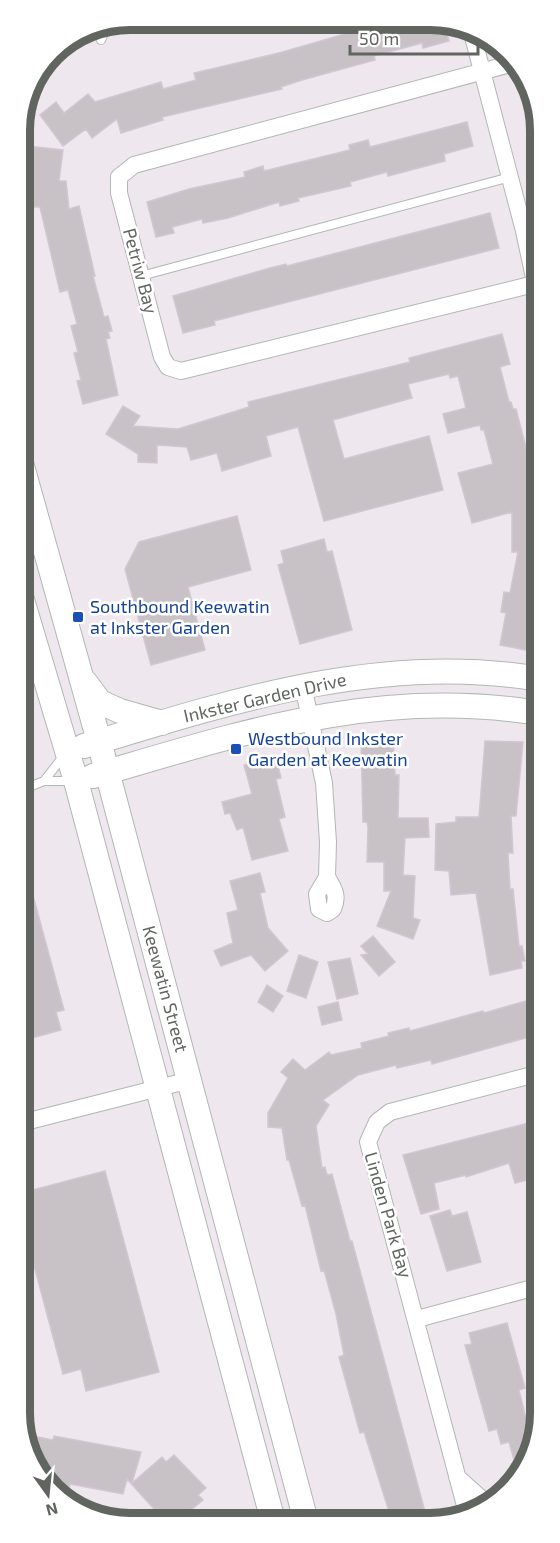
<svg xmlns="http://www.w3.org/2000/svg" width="560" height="1543" font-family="'Exo 2',sans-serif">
<rect width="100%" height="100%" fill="#efe7ee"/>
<!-- building -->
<path fill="#c8c2c7" stroke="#d3c6d3" stroke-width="1.5" d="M375,21l69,1 5,19 -26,7 -1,-5 -48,13 1,4 -73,20 -21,7 1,2 -120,28 1,3 -42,13 -4,-14 -25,19 -6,-9 -23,17 -23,-31 16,-13 8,11 24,-19 7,8 66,-20 2,7 33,-9 -2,-7 85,-20 97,-28z
M467,122l6,24 -29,8 1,7 -57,15 -1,-4 -37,10 1,4 -53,12 1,3 -19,5 -1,-4 -51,16 -25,5 -1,-4 -30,8 2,6 -18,4 -9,-35 42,-13 56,-12 -1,-5 19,-6 1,5 86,-21 -1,-5 19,-5 2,7z
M27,146l36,4 -4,31h7l3,28 10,-3 16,70h-2l11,41 4,-1 4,15 -4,1 2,6 -4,1 12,56 -35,9 -6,-23 4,-1 -7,-27 4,-1 -7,-26 6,-2 -9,-34 -8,2 -20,-85h-8l-3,-40 -5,-1z
M490,213l9,35 -285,73 1,4 -32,8 -10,-37 97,-28 16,-4 1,2z
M502,334l8,30 -10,3 9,35h2l2,7h3l23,89v105l-8,48 -31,-6 6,-32 -5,-1 3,-20 6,1 8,-41h-6v-40l-40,11 -14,-50 35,-9 -9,-34h-3l-1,-5 -32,8 -5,-19 23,-6 -8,-32 -8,2 -1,-4 -41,10 4,14 -79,22 11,39 85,-23 14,54 -119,31 -26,-94 -32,9 5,20 -49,15 -5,-18 -26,7 -4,-13 -30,-2v18l-19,-1v-8l-32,-20 17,-28 17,10 -7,10 45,3 71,-22 -1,-5 162,-40 -1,-4z
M237,516l14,54 -63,17 17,63 -54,15 -26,-96 14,-27z
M324,539l3,13 5,-1 20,79 -52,14 -22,-79 6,-2 -3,-12z
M393,736l2,39h4l-1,43h30l1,19 -24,1 -2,37 12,1 -2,42 7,2 -7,19 -36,-13 14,-35h-7v-29h-17l1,-34 -1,-6h-4l-2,-84z
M485,741l38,1 -7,74h-5l2,37h-5l2,36h3l6,57h3l3,15h-4l1,7 -32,7 -14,-82 -25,2 -2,-24 -14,-1 1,-46 20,-2v-5h23z
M276,758l5,20 -5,1 9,38 -6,2 9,32 -36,9 -9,-33 -6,3 -7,-17 -5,1 -3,-12 30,-8 -8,-29z
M25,866l39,144 -8,2 5,18 -40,11v-174z
M260,873l5,19 -5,1 8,35 20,23 -23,20 -14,-16 -30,11 -7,-15 19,-8 -6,-30 11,-3 -8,-29z
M373,936l22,26 -16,14 -18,-21 7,-1 -7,-8z
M299,955l19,7 -12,36 -19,-7z
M350,958l8,36 -21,5 -9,-37z
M267,985l16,11 -10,16 -15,-10z
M540,997v37l-108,30 -1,-4 -34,8 -1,-3 -38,10 -35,25 6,5 -13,21 6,42 3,-1 2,8 5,-1 18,67h2l75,278 -35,2 -28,-89 -4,1 -21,-76 5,-2 -8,-41 -12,-44 -3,1 -16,-66 -3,1 -13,-46h-2l-5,-32 -14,-1v-14l20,-35 -7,-6 12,-13 12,11 24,-18 2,3 31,-7 -1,-5 28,-7 -1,-3 21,-5 1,3 73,-20 1,2z
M338,1002l4,18 -20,5 -4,-18z
M540,1120v57l-25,6 -6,-20 -43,14v-2l-32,8 5,26 -18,5 -18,-59z
M105,1171l54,201 -73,19 -5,-22 -18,5 -42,-157v-24z
M450,1210l2,6 15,-4 14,50 -34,9 -17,-55z
M507,1323l18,65 -6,2 7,29 5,-2 4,16 -17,41 -9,-32 -8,2 -4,-15 -8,2 -24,-86 7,-1 -3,-11z
M22,1434l31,6 1,-4 87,16 -9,31 30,-26 4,5 8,-7 32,33 -8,7 5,5 -23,19 -7,-8 -10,8 -36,-40 -4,15 -53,-10 -1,6 -20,-4z"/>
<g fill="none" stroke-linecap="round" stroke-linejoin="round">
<!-- lane casing -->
<g stroke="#b2b7b2" stroke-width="10">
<path id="lane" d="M101,40l5,-11
M141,276l369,-99
M65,754l-21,27h28
M29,787l15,-6"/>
</g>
<!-- street casing -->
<g stroke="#b2b7b2" stroke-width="18">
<path id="street" d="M472,33l52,198 15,70
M514,63l-380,102 -15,12v16l43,164 6,10 13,4 353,-87
M303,686l21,97 4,59 -1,35 -10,17 2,15 8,4 6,-4c6,-13 1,-20 -6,-32
M21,1123l169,-43
M417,1319l123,-33
M457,1477l28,25
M467,1513l-99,-371 9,-20 13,-10 150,-39"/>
</g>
<!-- secondary casing -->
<g stroke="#b2b8b1" stroke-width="26">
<path id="secondary" d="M20,459l79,282 207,780
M20,593l56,188 197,740
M85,682l15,20 20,9 42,12
M84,746c147,-45 300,-94 455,-67
M93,776c152,-44 285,-89 446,-63"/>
</g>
<!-- lane -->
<use href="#lane" stroke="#fff" stroke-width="8"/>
<!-- street -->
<use href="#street" stroke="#fff" stroke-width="16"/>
<!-- secondary -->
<use href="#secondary" stroke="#fff" stroke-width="24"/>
</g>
<!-- markers -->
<g fill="#1a4fb4" stroke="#fff" stroke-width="2">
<rect x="72" y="611" width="12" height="12" rx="3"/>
<rect x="230" y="743" width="12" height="12" rx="3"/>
</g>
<g text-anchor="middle" stroke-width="5" stroke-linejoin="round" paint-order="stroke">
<!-- street labels -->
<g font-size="18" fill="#60655f" stroke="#fff">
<text transform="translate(140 271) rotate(75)" y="6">Petriw Bay</text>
<text transform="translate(265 698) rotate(-13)" y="6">Inkster Garden Drive</text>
<text transform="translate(165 989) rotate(75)" y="6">Keewatin Street</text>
<text transform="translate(388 1215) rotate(74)" y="6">Linden Park Bay</text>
</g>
<!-- transit labels -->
<g font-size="18" fill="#164399" stroke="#fff" text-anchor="start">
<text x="90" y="613">Southbound Keewatin<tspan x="90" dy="21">at Inkster Garden</tspan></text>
<text x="248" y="745">Westbound Inkster<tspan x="248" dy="21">Garden at Keewatin</tspan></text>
</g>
</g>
<!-- crop -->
<path d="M0 0H560V1543H0ZM130 30H430A100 100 0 0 1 530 130V1413A100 100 0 0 1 430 1513H130A100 100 0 0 1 30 1413V130A100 100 0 0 1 130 30Z" fill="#fff" fill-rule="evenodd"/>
<path fill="none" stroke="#60655f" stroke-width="8" d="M130 30H430A100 100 0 0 1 530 130V1413A100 100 0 0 1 430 1513H130A100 100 0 0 1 30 1413V130A100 100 0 0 1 130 30Z"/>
<!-- north arrow -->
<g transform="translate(48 1495) rotate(165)" stroke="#ffffff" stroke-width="4.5" paint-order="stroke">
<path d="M0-4.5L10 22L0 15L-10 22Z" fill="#60655f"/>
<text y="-9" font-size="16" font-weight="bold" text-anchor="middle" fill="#60655f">N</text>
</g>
<!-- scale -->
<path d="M350 45v9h128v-9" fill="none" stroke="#60655f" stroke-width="3"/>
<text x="359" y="45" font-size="18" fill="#60655f" stroke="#ffffff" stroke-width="4.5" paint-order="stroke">50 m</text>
</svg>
